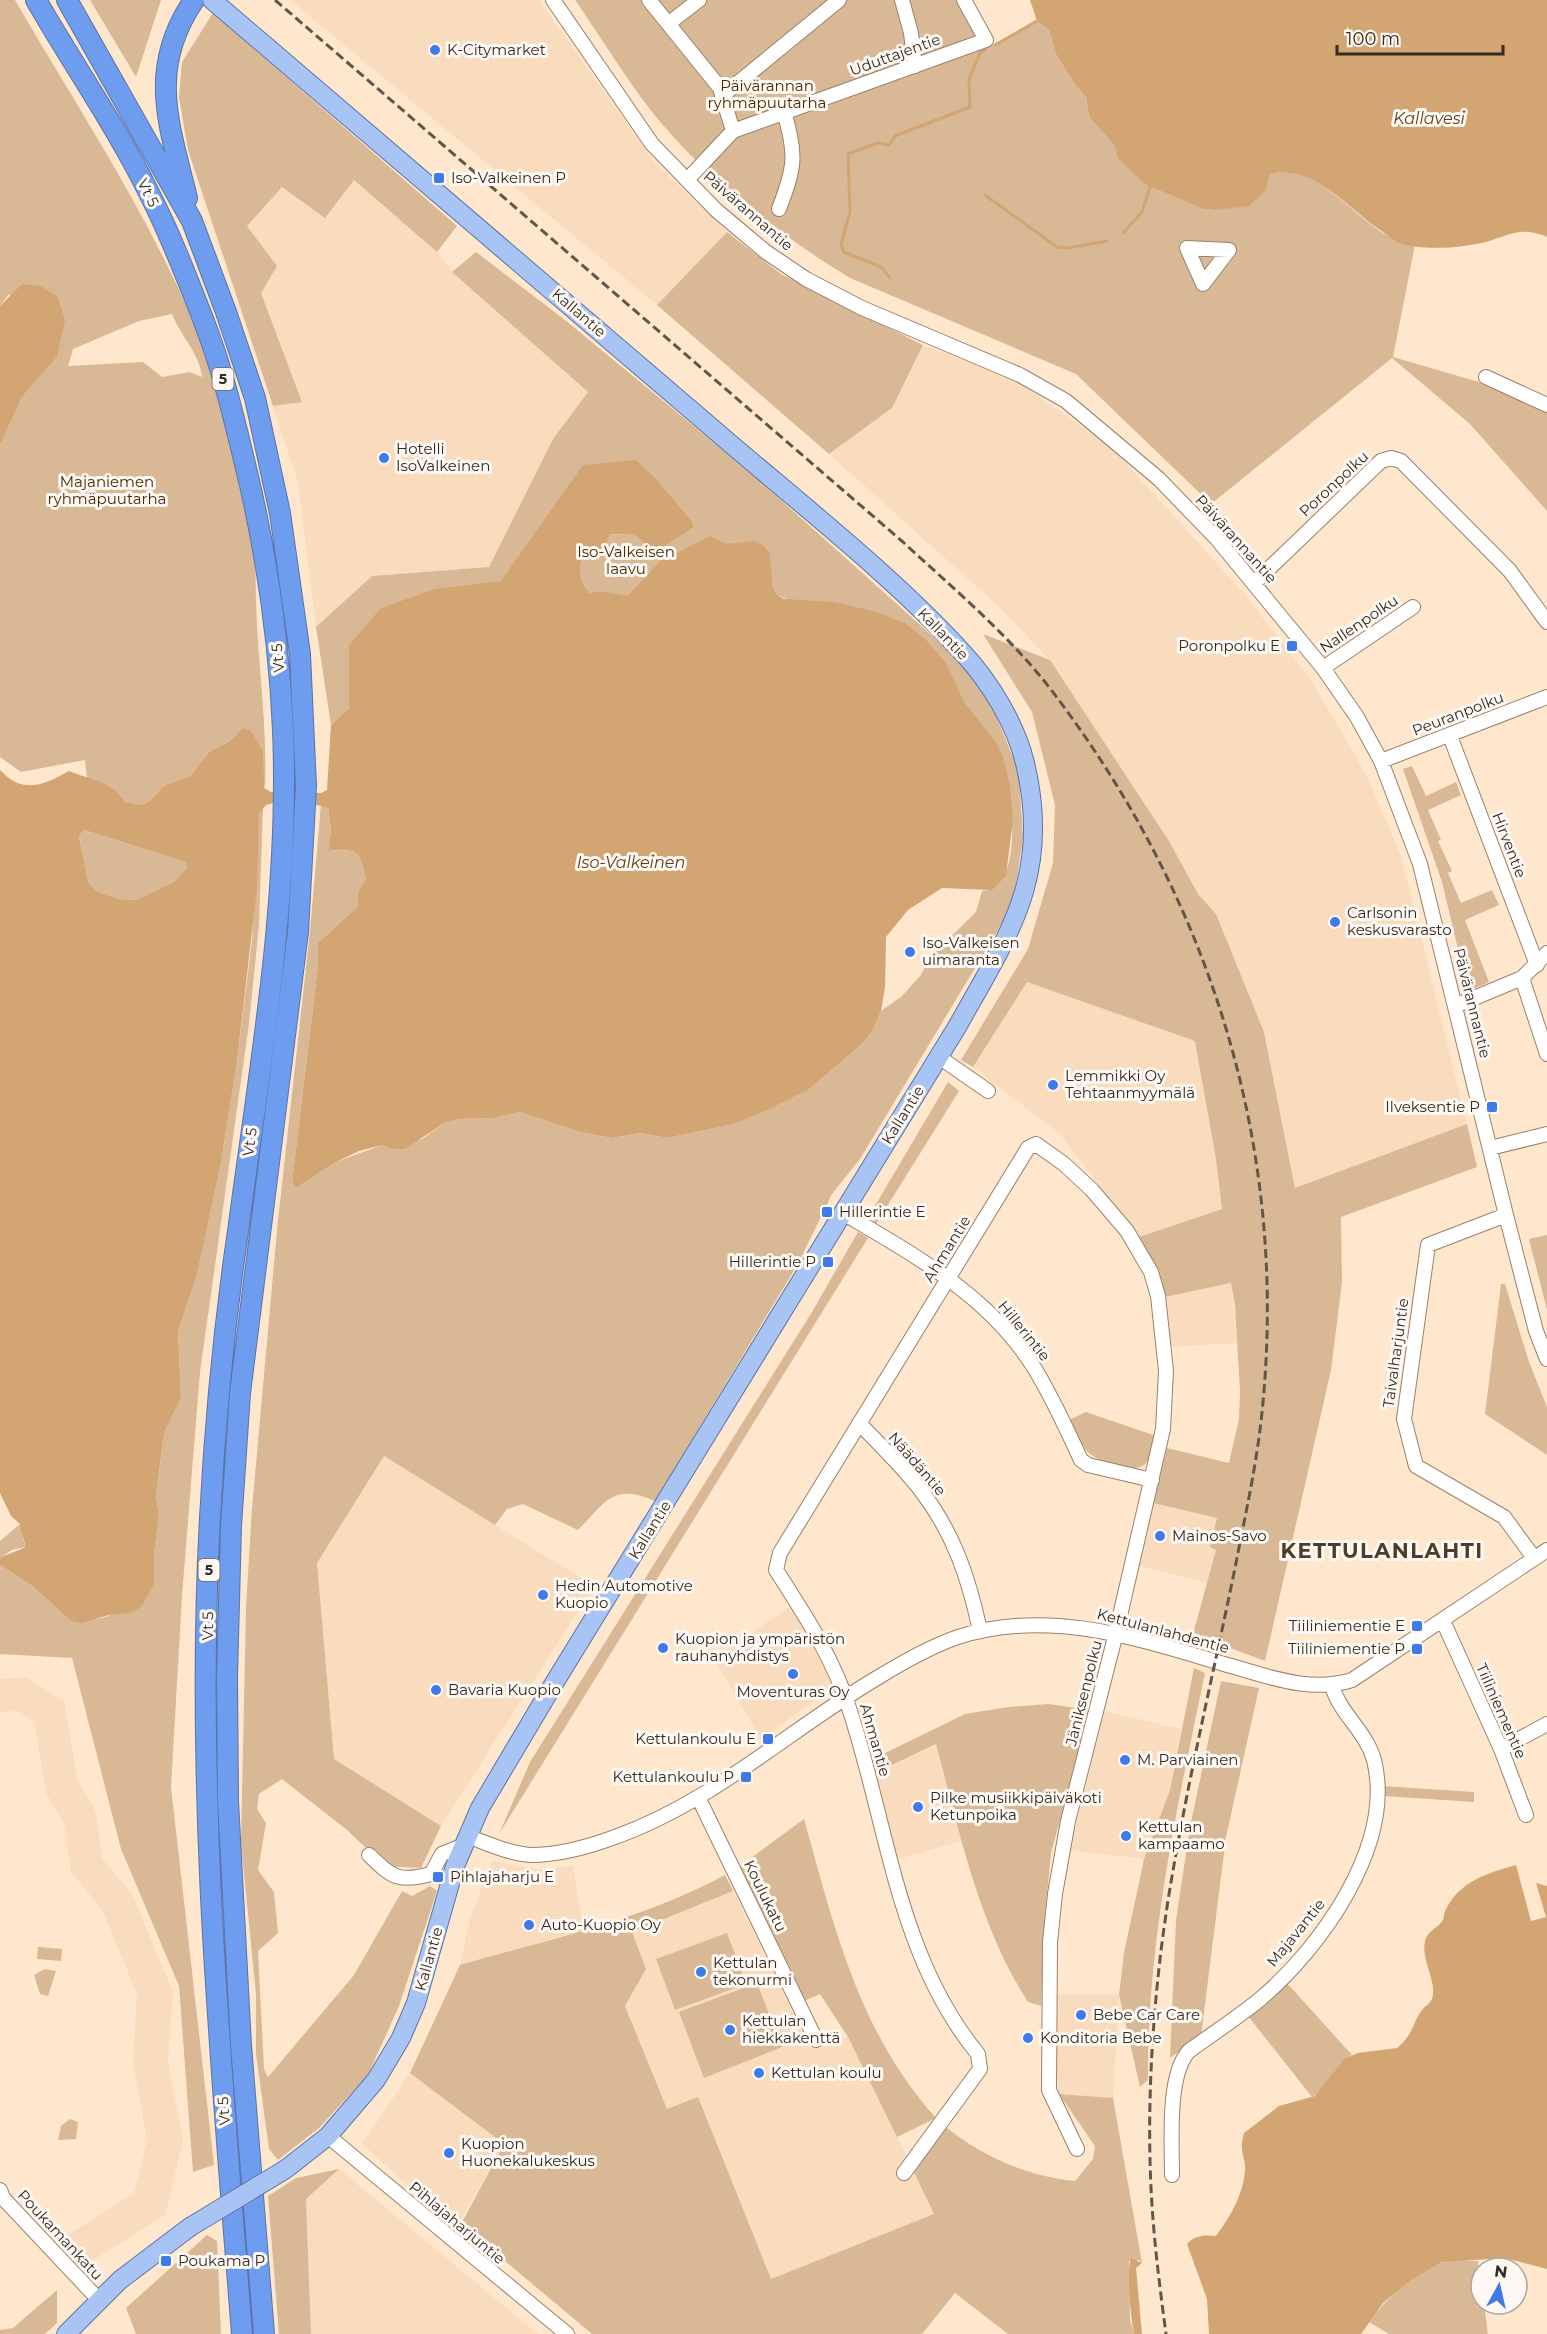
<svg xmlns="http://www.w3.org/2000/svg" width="1547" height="2334" font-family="Montserrat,sans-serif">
<rect width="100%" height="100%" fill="#ffe7cd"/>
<!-- built -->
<path fill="#f9dbbd" d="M290,0h249l115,162 73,70 -70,73z
M354,180l83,72 15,20 136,120 -35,47 -64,128 -116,9 -57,51 -18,-145 -25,-76 29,-5 -41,-108 -14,-67 35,-40z
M923,345l91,34 98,69 132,145 69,90 55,95 33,78 66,268 -172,64 -31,-156 -48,-118 -18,-20 -29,-53 -119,-181 -54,-56 -167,-150 63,-46z
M1027,982l168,58 21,119 6,50 -83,28 -79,-103 -87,-67z
M1231,1283l6,60 -68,4 -4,-50z
M383,1456l211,130 -153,240 -107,-67 -17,-196z
M1153,1503l64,15 -7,29 6,3 -9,33 -68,-17z
M792,1605l41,75 -6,12 -66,47 -47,-80z
M26,1677l38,24 14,80 18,31 6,46 30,36 41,98 -5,69 15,80 -18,74 -78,49 -24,-26 71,-45 13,-53 -14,-77 4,-69 -34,-83 -32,-39 -7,-48 -18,-31 -12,-72 -16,-10 -18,1v-33z
M1104,1711l77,18 -11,61 -26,69 -74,-9z
M936,1744l26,97 -64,18 -23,-85z
M492,1861l47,9 34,-4 10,64 -123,35 10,-46z
M733,1891l78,158 37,-12 87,177 -164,65 -74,-181 -30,12 -42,-104 21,-37 -14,-37z
M1054,1994l65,1 -6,103 -54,-4 -5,-50z
M410,2073l94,71 -48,84 -94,-84z
M339,2169l199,165h-227l-5,-135z"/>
<!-- green -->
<path fill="#d9b895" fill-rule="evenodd" d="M0,0h15c59,102 126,202 173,310 34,79 48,167 68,250 -3,76 12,152 9,229l-2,-9 -26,-46 -7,7 -20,10 -20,25 -26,10 -13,14 -9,5 -17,-3c-8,-16 -21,-19 -38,-23l-2,-19 -64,12 -21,-15v-312l22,-48 35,-40 -48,-63 -9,12zM172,314c9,23 27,38 30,63l-12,-5 -28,5 -19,-15 -75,4 5,-17 66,-28z
M90,0h71l-25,77z
M575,0h394l22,46 46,-25 12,9 7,24 20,32 10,11 3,20 25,28 5,13 25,26 59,25 13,1 50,-20 4,-16c59,-13 90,64 145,71l-22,112 154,45v109l-77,-87 -78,-66 -181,146 -135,-130 -226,-96c-66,-40 -138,-95 -188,-154 -31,-36 -59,-84 -87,-124z
M213,13l244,213 -20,26 -83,-72 -29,38 -43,-31 -35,39 30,40 -16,27 41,109 -29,4 -85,-256 -9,-53 3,-35z
M727,232l54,42 142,71 -31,63 -63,46 -172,-149z
M476,252l89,68 188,155 213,191 28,45 25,61 4,66 -10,67 -153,254 -28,35 -33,68 -144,239c-43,-18 -48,0 -77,29l-55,-26 -16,5 -12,16 -111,-69 -67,107 17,196 107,67 -20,42 -36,-2 -38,-36 -65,-51 -23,15 -2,15 9,14 -8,47 16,22 4,41 -20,18 6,118 4,8 86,-102 48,-84 10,5 18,-10 7,5 -38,115 -31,69 -49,53 -41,32 -9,-11 -13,-95v-60l-15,-151 5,-235 6,-100 25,-278 33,-299 11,-127 7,4 3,22 -3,21c29,-2 32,-2 38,28l-8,13v14l-40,37v23l-26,216 4,6 40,-26 46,-17 10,4 30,-10 22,-16 15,-4 34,-1 27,-6 60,20 32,6 28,-5 27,5 67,-14 34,-14 40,-20 53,-45 12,-15 8,-19 20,-14 19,-21 12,-21 44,-43 6,-21c45,-4 28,-102 22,-132l-214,-158 -14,-7 -4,-10 -113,-22 -31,35 -29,-6 -9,2c-10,-10 -11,-22 -8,-35l23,-8 2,-12 3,-4c25,1 25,-3 42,17l42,-24 -2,-6 -31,-37 -40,39 -120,58 -21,4 -149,140 -15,-98 56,-51 117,-9 64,-128 35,-47 -136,-120z
M983,634l67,26 119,181 29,53 18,20 48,118 31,156 172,-64 10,43 -136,50 1,65 -11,88 -66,291 -72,-27 23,-84 -6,-3 7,-29 -64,-15 14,-55 62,15 10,-44 1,-28 -5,-85 -4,-23 -66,14 -10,-31 -16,-29 83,-28 -6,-50 -21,-118 -168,-59 -54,85 -12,-7 67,-111 25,-86 2,-58 -23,-93z
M1412,766l14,30 30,-14 5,13 -33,15 13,30 -3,1 14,30 -4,2 13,30 31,-13 7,15 -34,15 24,62 -21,9 -26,-109 -39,-113z
M263,807l-4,118 -10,99 -49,348 -18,224 -11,191 43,378 -21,7 -14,-186 -58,-137 -49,-191 -72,-4v-89l31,20 40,36c43,0 51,-11 82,-37l1,-30 5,-38 -3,-20 8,-63 17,-35 -3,-67 19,-56 24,-112 16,-102 15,-121 7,-126z
M84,830l99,31 4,3v5l-13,13 -38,18 -17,-1 -21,-7 -10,-10 -9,-46z
M948,1082l11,9 -83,133 -7,-8z
M858,1232l10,6 -369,596 31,-72 282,-450z
M1547,1235v75l-18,-71z
M1501,1284h4l24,78 18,45v48l-62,-41z
M1086,1412l70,24c-3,8 -5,20 -10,27 -10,13 -52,-2 -60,-13 -7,-9 -12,-20 -17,-30z
M20,1524l5,23 -13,3 -12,8v-17z
M1194,1668l11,5c-28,135 -58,268 -57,407l-8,7 -21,-92 5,-42 20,-94 26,-69z
M1221,1681l38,7 -33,149 -25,199 -31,22 6,-138 14,-93z
M1049,1704l41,6 -39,143 -7,72 -3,81 -13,-4c-50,-78 -68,-169 -92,-258l-61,29 -4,-13 94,-46 43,-7z
M1382,1786l92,6v10l-91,-6z
M804,1819c30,107 55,214 132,299l-39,19 -49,-100 -28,-43 -16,7 -64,-135z
M725,1875l8,16 -101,41 14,37 -21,37 42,103 31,-12 73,182 163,-65 -20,-42 32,-45c37,30 81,49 129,54l18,-22 2,-13 -36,-52 54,4 29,165 -3,-3 -10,1 1,59 4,14h-126l-53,-41 -33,41h-330l-131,-110 43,-80 -94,-71 50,-108c90,-26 182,-45 265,-90z
M727,1933l19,51 -71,26 -19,-51z
M38,1947l24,2 -1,12 -24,-2z
M45,1969l11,2 -8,25 -8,-2 -6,-19z
M1286,1982l66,73c-19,9 -22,33 -40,42l-64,-81z
M757,1983l25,64 -78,31 -25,-66z
M70,2119l8,3 -2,17 -18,1 3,-14z
M339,2169l-33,30 5,135h-32l-11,-138 28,-18z
M207,2235l10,6 4,93h-85l-10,-26z
M1478,2261l3,43h3l4,30h-99l-20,-12c18,-24 43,-48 72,-59 10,-4 26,-2 37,-2z
M57,2290v33l-12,11h-45v-4l13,-2z"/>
<!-- water -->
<path fill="#d2a573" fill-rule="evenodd" d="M1030,0h517v237c-26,-11 -37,-2 -61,5 -24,6 -64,9 -87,1 -6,-3 -13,-9 -19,-13 -33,-22 -66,-66 -110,-56l-4,16 -17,16 -33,4 -13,-1 -59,-25 -26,-26 -4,-13 -25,-28 -3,-20 -10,-11 -20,-32 -7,-24 -12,-9z
M22,284l19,2 16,10 8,24 -8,37 -35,40 -22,48v-139z
M636,460l24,23 32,38 2,6 -34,22 -9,2c-15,-20 -17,-16 -41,-17l-9,21 -5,2 -8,-2 -6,3c-3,13 -2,25 8,35l9,-2 29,5 31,-34 51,-26 16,8 28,-3 10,5 6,8 2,30 4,10 8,5 50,3 39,9 32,12 21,17 20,23 18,39 31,39 9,18 6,27 3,33 -7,57 -14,14 -50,-2 -34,22 -22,27 -1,50 -4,24 -8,19 -12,15 -53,45 -40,20 -34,14 -67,14 -27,-5 -28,5 -32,-6 -60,-20 -27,6 -34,1 -15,4 -39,26h-13l-10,-4 -23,6 -23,11 -40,26 -4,-6 26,-216v-23l40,-37v-14l8,-13c-6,-29 -9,-31 -38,-28l3,-21 -3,-22c-10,-5 -48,-8 -59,-4 -5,2 -7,6 -10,10l-2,74 -20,173 -16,102 -24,112 -19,56 3,67 -17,35 -8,63 3,20 -5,38v30l-13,23 -11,6 -21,2 -27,8 -11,-2 -40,-36 -31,-20v-7c8,-5 17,-6 25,-11 0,-8 -5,-15 -5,-23l-9,-8 -11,-23v-723c23,25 44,15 69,1 21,9 45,10 56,31l17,3 9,-5 13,-14 26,-10 20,-25 20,-10 13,-13 8,3 12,20 1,37 7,4 50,1 6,-3 4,-65 18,-17v-63l32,-37 54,-19 66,-8 82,-116zM84,830l99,31 4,3v4l-13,14 -38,18 -17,-1 -21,-7 -10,-10 -9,-46z
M1516,1865l15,56 15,-4 -10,-34 11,3v383l-42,-11 -63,4 -31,18 -28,23 -22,31h-152l-2,-35 -20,-55c8,-9 18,-9 29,-8 14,-19 27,-41 29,-65 1,-15 -7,-18 -1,-38l35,-27 36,-10 29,-37 14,-6 39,-5c17,-14 15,-25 25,-38 4,-5 10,-7 11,-15 2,-17 -12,-36 -8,-54 2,-10 13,-13 18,-21 1,-3 1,-7 2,-9 14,-30 43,-38 71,-46z
M1131,2258l11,5 -6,5 6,66h-8c-3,-15 -8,-62 -3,-76z"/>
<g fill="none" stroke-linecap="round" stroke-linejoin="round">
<!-- stream -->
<path stroke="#d2a573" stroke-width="3" d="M995,45l42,-24
M985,195l72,52 11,1 39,-7
M1123,233l19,-21 8,-25
M890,278l-9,-11 -37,-15 -3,-7 9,-34 -2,-57 29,-11 12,2 6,-9 75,-29 -1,-28 11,-26 5,-3"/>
<!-- minor casing -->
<g stroke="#98826b" stroke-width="16">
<path id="minor" d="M553,0l99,144 64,66 50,42 40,27 56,29 158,67 46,26 93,78 58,60 106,129 34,49 24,44 39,103 86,351 30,116 11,28
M649,0l71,88 13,43
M902,0l9,33 4,33
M668,24l31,-24
M722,96l117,-96
M687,180l46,-49 253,-91 -22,-40
M779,209c16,-42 18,-54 5,-97
M1187,248l42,2 -26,34z
M1486,377l61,28
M1254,583l127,-122 10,-3 10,3 109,110 37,51
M1323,668l90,-61
M1450,736l87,229
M1381,761l166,-64
M1522,978l25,76
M1455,1006l67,-28 25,-25
M939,1057l49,34
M1490,1148l57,-14
M843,1213c71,42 145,82 190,153 19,30 33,62 48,94l7,5 64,15
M1506,1215l-78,30 -24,174 12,47 88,51 30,41
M859,1423c20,21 42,42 60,65 34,43 50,90 61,143
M1443,1621l58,128 25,66
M1501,1749l46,-25
M699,1799l117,241
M467,1836c20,7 43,18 64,19 29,0 57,-8 84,-18 98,-35 174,-107 262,-159 26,-16 52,-31 81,-41 93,-30 184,3 273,29 39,11 80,27 121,14l195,-130
M369,1855c23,22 29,28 62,19l11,-20 20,-8
M328,2136l239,198
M904,2173l76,-104 -2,-15c-80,-97 -90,-227 -128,-343 -16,-52 -45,-96 -74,-141l4,-17 248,-405 8,-4 28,20 28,26 35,41 24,41 7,24 8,75 -3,58 -47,204 -48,188 -13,73 -5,48 -1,148 28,59
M1172,2175c0,-33 -5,-101 17,-124 23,-17 48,-33 70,-51 62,-52 136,-155 115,-240 -8,-29 -34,-46 -42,-74
M0,2190l3,8 96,102"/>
</g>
<!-- major casing -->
<g stroke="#5a74a7" stroke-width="20">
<path id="major" d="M212,0c167,142 334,284 499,427 83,72 179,146 252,226 27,29 53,72 62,110 27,112 -16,171 -68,264l-404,658 -73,123 -25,58 -39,137 -15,35 -25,42 -48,56 -42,33
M66,2334l54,-54 70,-53"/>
</g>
<!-- highway casing -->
<g stroke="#5a74a7" stroke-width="22">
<path id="highway" d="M36,0c38,66 82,129 115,197 20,39 36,81 52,122 19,48 31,99 43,149 21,87 33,173 37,262 7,168 -23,335 -45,501 -14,96 -23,191 -28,287 -15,272 11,545 32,816
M67,0l125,221 34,91 29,86 25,115 20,141 6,132 -8,146 -58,461 -9,133 -4,151 1,124 13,244 23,289
M187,198c-18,-74 -40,-129 7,-198"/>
</g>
<!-- minor -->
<use href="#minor" stroke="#fff" stroke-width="14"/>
<!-- major -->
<use href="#major" stroke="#a8c4f5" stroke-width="18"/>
<!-- highway -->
<use href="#highway" stroke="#6e9cef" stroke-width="20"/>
<!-- rail -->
<path stroke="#635649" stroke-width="3" stroke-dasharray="9 4.5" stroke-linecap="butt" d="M275,0l628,542c53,49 112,98 155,157 153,204 229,448 205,703 -5,58 -18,114 -29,171 -20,97 -43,194 -60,292 -20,110 -30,242 -21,354 3,39 8,77 13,115"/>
<!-- major-bridge casing -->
<g stroke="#5a74a7" stroke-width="20" stroke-linecap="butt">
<path id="major-bridge" d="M190,2227l96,-58"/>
</g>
<!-- major-bridge -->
<use href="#major-bridge" stroke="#a8c4f5" stroke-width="18"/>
</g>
<!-- markers -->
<g fill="#3e7ae9" stroke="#fdf8f3" stroke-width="2">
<circle cx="435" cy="50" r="6"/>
<rect x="433" y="172" width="12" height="12" rx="3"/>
<circle cx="384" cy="458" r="6"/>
<rect x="1286" y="640" width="12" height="12" rx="3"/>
<circle cx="1335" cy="922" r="6"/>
<circle cx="910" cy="952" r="6"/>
<circle cx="1053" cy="1085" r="6"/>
<rect x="1486" y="1101" width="12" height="12" rx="3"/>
<rect x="821" y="1206" width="12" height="12" rx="3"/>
<rect x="822" y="1256" width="12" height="12" rx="3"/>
<circle cx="1160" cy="1536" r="6"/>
<circle cx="543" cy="1595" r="6"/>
<rect x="1411" y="1620" width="12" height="12" rx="3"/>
<circle cx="663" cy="1648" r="6"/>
<rect x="1411" y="1643" width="12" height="12" rx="3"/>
<circle cx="793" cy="1674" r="6"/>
<circle cx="436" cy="1690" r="6"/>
<rect x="762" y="1733" width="12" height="12" rx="3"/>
<circle cx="1125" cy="1760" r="6"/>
<rect x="740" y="1771" width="12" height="12" rx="3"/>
<circle cx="918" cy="1807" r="6"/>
<circle cx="1126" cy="1836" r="6"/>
<rect x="432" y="1871" width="12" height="12" rx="3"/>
<circle cx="529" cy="1925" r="6"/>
<circle cx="701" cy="1972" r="6"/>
<circle cx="1081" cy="2015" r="6"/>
<circle cx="730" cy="2030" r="6"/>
<circle cx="1028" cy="2038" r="6"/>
<circle cx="759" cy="2073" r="6"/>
<circle cx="449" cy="2153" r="6"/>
<rect x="160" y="2255" width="12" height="12" rx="3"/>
</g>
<g text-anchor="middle" stroke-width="6" stroke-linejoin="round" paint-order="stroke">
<!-- shield labels -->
<g fill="#fdf8f3" stroke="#706860" stroke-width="1.5">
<rect x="212.5" y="368" width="21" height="22" rx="4.5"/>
<rect x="198.5" y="1559" width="21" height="22" rx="4.5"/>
</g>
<g font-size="14" font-weight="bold" fill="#342b21">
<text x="223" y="384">5</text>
<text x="209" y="1575">5</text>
</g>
<!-- poi labels -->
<g font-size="15" fill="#342b21" stroke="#fdf8f3" text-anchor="start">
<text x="447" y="55">K-Citymarket</text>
<text x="451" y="183">Iso-Valkeinen P</text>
<text x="396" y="454">Hotelli<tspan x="396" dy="17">IsoValkeinen</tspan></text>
<text x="1280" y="651" text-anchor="end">Poronpolku E</text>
<text x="1347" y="918">Carlsonin<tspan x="1347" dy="17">keskusvarasto</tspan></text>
<text x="922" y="948">Iso-Valkeisen<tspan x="922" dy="17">uimaranta</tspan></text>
<text x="1065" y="1081">Lemmikki Oy<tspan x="1065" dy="17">Tehtaanmyymälä</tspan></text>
<text x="1480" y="1112" text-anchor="end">Ilveksentie P</text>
<text x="839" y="1217">Hillerintie E</text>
<text x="816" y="1267" text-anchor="end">Hillerintie P</text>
<text x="1172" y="1541">Mainos-Savo</text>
<text x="555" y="1591">Hedin Automotive<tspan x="555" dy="17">Kuopio</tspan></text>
<text x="1405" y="1631" text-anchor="end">Tiiliniementie E</text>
<text x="675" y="1644">Kuopion ja ympäristön<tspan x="675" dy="17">rauhanyhdistys</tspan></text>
<text x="1405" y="1654" text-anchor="end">Tiiliniementie P</text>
<text x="448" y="1695">Bavaria Kuopio</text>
<text x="793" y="1697" text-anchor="middle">Moventuras Oy</text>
<text x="756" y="1744" text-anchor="end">Kettulankoulu E</text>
<text x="1137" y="1765">M. Parviainen</text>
<text x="734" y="1782" text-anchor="end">Kettulankoulu P</text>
<text x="930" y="1803">Pilke musiikkipäiväkoti<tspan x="930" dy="17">Ketunpoika</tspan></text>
<text x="1138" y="1832">Kettulan<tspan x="1138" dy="17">kampaamo</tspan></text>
<text x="450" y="1882">Pihlajaharju E</text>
<text x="541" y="1930">Auto-Kuopio Oy</text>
<text x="713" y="1968">Kettulan<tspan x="713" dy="17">tekonurmi</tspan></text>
<text x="1093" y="2020">Bebe Car Care</text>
<text x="742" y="2026">Kettulan<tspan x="742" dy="17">hiekkakenttä</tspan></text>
<text x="1040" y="2043">Konditoria Bebe</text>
<text x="771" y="2078">Kettulan koulu</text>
<text x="461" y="2149">Kuopion<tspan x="461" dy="17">Huonekalukeskus</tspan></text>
<text x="178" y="2266">Poukama P</text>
</g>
<!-- street labels -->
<g font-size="15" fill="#342b21" stroke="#fdf8f3">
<text transform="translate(895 55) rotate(-20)" y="5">Uduttajentie</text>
<text transform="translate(148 193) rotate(63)" y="5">Vt 5</text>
<text transform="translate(748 211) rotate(41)" y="5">Päivärannantie</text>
<text transform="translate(579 313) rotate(41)" y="5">Kallantie</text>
<text transform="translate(1334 484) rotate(-43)" y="5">Poronpolku</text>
<text transform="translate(1236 539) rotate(48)" y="5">Päivärannantie</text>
<text transform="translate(1359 624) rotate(-34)" y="5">Nallenpolku</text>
<text transform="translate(943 634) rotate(46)" y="5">Kallantie</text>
<text transform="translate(278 658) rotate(-95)" y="5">Vt 5</text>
<text transform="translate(1458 714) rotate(-21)" y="5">Peuranpolku</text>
<text transform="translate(1509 845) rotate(69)" y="5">Hirventie</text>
<text transform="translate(1472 1003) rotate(76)" y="5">Päivärannantie</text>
<text transform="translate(903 1115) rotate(-58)" y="5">Kallantie</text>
<text transform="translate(250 1142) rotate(-82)" y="5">Vt 5</text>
<text transform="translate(947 1249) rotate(-58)" y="5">Ahmantie</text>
<text transform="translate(1024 1331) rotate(51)" y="5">Hillerintie</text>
<text transform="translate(1396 1353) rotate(-82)" y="5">Taivalharjuntie</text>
<text transform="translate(917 1464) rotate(49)" y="5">Näädäntie</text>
<text transform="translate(650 1530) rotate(-58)" y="5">Kallantie</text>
<text transform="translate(208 1626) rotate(-89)" y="5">Vt 5</text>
<text transform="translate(1163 1631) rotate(15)" y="5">Kettulanlahdentie</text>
<text transform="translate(1084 1693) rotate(-76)" y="5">Jäniksenpolku</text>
<text transform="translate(1501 1711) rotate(66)" y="5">Tiiliniementie</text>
<text transform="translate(875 1740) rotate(74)" y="5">Ahmantie</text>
<text transform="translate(765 1896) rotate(64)" y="5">Koulukatu</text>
<text transform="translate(1296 1933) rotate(-51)" y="5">Majavantie</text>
<text transform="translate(429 1959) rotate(-74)" y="5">Kallantie</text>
<text transform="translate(224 2111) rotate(-94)" y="5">Vt 5</text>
<text transform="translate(457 2223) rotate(40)" y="5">Pihlajaharjuntie</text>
<text transform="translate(60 2235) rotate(47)" y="5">Poukamankatu</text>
</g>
<!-- park labels -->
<g font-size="15" fill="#482a00" stroke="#fdf8f3">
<text x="767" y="91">Päivärannan<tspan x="767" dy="17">ryhmäpuutarha</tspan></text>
<text x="107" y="487">Majaniemen<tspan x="107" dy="17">ryhmäpuutarha</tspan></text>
<text x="626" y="557">Iso-Valkeisen<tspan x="626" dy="17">laavu</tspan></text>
</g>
<!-- water labels -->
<g font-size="16" font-style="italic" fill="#5d3e17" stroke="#fdf8f3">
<text x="1429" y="124">Kallavesi</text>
<text x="631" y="868">Iso-Valkeinen</text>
</g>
<!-- district labels -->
<g font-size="21" font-weight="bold" letter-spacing="1.5" fill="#503d28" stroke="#fdf8f3">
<text x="1382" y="1558">KETTULANLAHTI</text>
</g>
</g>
<!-- north arrow -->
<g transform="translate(1499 2286) rotate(8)"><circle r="28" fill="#fdf8f3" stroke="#ada69f" stroke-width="1.5"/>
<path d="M0-4.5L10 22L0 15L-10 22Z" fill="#3e7ae9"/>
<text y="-9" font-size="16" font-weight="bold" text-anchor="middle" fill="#342b21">N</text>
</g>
<!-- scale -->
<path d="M1337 45v9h166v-9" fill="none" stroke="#342b21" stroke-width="3"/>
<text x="1346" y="45" font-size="18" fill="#342b21" stroke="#fdf8f3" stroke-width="4.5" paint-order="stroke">100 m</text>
</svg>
